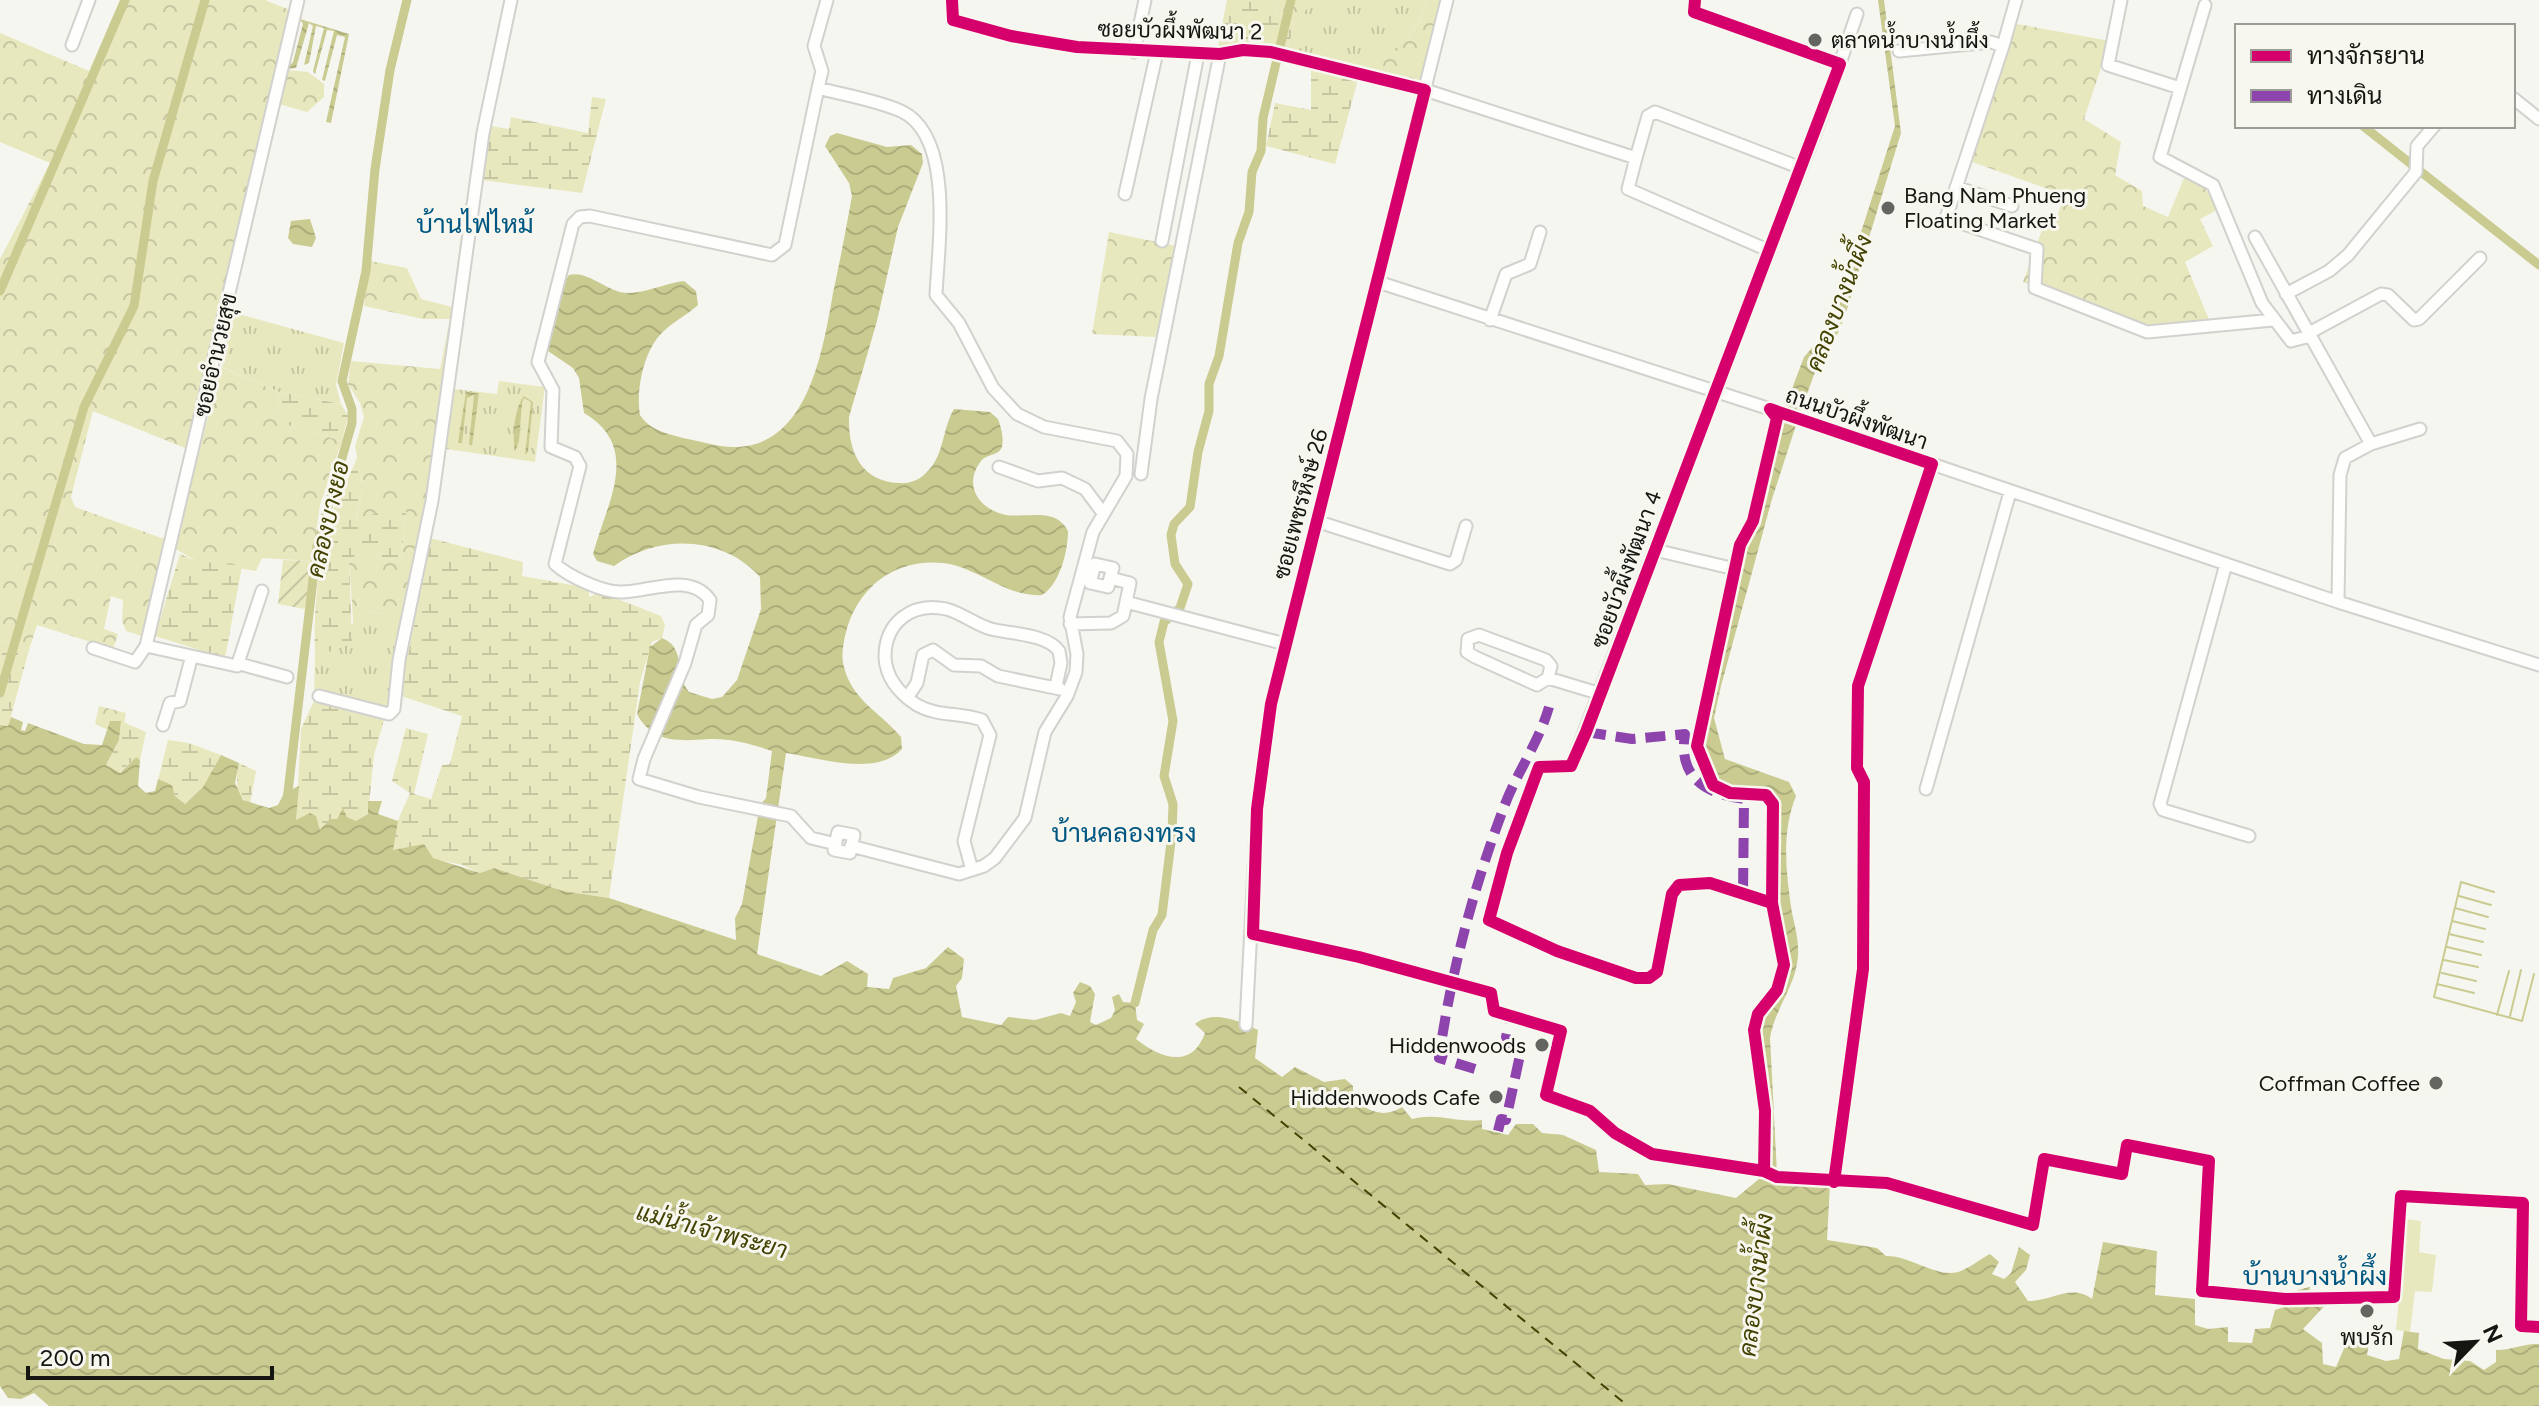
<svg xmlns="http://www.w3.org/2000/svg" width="2539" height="1406" font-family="Figtree,Sarabun,sans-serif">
<defs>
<pattern id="grass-tufts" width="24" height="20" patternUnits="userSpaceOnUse" patternTransform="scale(2)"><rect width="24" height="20" fill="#e8e8be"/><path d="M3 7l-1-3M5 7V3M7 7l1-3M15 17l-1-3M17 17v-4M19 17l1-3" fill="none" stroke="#c6c6a2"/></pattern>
<pattern id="forest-crowns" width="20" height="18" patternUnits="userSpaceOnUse" patternTransform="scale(2)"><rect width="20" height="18" fill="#e8e8be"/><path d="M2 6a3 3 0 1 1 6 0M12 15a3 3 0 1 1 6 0" fill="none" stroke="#c6c6a2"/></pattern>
<pattern id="wetland-marsh" width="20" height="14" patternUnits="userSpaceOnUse" patternTransform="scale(2)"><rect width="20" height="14" fill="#e8e8be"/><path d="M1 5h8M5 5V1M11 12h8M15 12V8" fill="none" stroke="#c6c6a2"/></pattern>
<pattern id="garden-furrows" width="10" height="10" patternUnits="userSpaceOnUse" patternTransform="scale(2)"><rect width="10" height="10" fill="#e8e8be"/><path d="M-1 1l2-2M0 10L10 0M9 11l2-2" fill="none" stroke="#c6c6a2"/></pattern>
<pattern id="water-waves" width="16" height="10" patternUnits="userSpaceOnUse" patternTransform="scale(2)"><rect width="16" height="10" fill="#cacb91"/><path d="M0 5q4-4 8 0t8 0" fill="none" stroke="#adad7c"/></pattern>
</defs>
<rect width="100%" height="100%" fill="#f6f6f1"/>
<!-- grass -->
<path fill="url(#grass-tufts)" d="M1315,0h113c-12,29 -34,74 -73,70 -22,-2 -46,-13 -67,-19l6,-29z
M231,312l113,31 -8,42 5,19 -62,-12 -57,-25z
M499,381l46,6 -10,75 -89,-13 8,-60 43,5z
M364,612l20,2 28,29 -11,53 -14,14 -73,-9 1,-51 14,2 24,-29v-5z"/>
<!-- forest -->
<path fill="url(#forest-crowns)" d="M120,0h145l25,10 -100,440 -97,-39 -22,86 4,10 92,33 -23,97 -18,-6 -4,-10 1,-21 -12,-4 -7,33 14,5 -5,15 -76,-24 -8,25 -29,-10v-381l50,-96 -50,-21v-109l89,38z
M1278,0h37l-21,22 -19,-7z
M1428,0h13l-20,86 -64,-15c44,-15 54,-30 71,-71z
M2006,22l104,19 -26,78 37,23 -6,33 27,16 1,15 25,11 16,-39 19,8 16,23 -19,10 13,27 -28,16 25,60 -59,6 -128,-46 24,-66 9,3 9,-24 -104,-37z
M287,70l21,2 16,12v13l-17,15 -28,-8 4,-31z
M465,203l11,3 -30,243 -35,196 -27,-31 -19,-2 -12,6 -4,-56 7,-8 45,7 5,-49h-25l-25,8 7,-31 -8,-43 9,-29 -4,-14 -12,-19 3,-23 89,8 10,-50h-27l-59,-13 6,-45 37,7 14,31 31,8z
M1109,232l67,14 -20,91 -64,-3z
M221,367l58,25 -2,30 65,19 -22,64 -8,56 -50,-3 -6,13 -60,-10 -22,-13z
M99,706l27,7 -2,11 -16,6 -13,-6z"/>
<!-- wetland -->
<path fill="url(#wetland-marsh)" d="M1227,0h51l-3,15 19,7 -6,29 -18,-5 -53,5z
M1311,59l49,13 -25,92 -69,-18 9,-43 36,7z
M592,97l14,2 -24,94 -100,-13 9,-54 18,3 2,-12 77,16z
M279,392l62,12 7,12 -6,25 -65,-19z
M357,457l6,32 -7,30 25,-7 25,-1 -5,50 -45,-7 -7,8 3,80 -23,10 -14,-2c-2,-39 5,-105 19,-142 7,-18 17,-33 23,-51z
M430,538l93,24 -1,14 67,12v9l11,-5 61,24 4,9 -3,13 -10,4 -12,40 -31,216 -46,-7 -69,-23 -14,5 -18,-8 -70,-15 3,-23 15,-34 -18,-12 14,-53 22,6 -14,60 17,5 11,-34 8,-1 12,-48 -61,-20z
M180,554l16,7 46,5 -17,92 -70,-22z
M0,640l29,10 -21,77 -8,-2z
M314,701l73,9 -13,45 -6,59 -12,7 -9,-4 -4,-8 -6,10 -17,11 -4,-13 -20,4 5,-92z
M121,721l25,11 -6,28 -4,-3 -17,16 -13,-8 13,-25z
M168,740l21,3 32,12 -18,32 -18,17 -10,-8 -3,-11 -14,-5z
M239,763l17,8 -6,33c-16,-10 -14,-24 -11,-41z"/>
<!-- park -->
<path fill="#e8e8be" d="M2406,1219l15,2 -2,31 17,3 -4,37 -17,-1 -5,41 -14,-2z"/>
<!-- garden -->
<path fill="url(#garden-furrows)" d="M283,560l29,1 -7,48 -27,-5z"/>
<!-- water -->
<path fill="url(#water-waves)" d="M1878,0h6l17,133 -56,183 -7,17 -16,20 -22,60 -28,86 -51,187 -7,32 11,41 64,23 7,14c-15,37 -10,77 -4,117 3,13 7,29 6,43 -2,30 -23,52 -28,82l7,136 -9,-5 -4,-37 3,-19 -11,-81 4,-16 18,-24 9,-37 -8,-32 -4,-119 -8,-11 -37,-1c-19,-17 -27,-30 -29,-56l34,-159 23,-67 21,-87 25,-66 27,-31 64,-200z
M300,19l49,15 -18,89 -5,-1 19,-85 -8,-2 -12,46 -3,-1 12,-49 -7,-1 -12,44 -2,-3 11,-43 -8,-2 -7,37 -5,2 9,-39 -4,-3 -13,45 -10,1 7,-7 10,-38z
M837,133l50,14 24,-2 11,9 1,9 -25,64 -21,94 -28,96c-1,35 12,64 50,66 10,1 21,-3 28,-11 18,-18 15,-43 27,-63l36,3 8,7c3,8 7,22 3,30 -4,7 -15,5 -20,12 -19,25 -1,49 25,54 22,3 50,-8 62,16 0,20 -8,53 -26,64 -35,3 -64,-28 -99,-32 -49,-5 -87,25 -98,73 -2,10 -4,21 -1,31 8,33 37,46 57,70l1,12c-25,28 -83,9 -116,4l-29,201 64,22 26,-15 21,13 -1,13 22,2 4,-11 33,-10 22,-21 16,12 -2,19 -6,8 6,31 39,8 7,-8 27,3 26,-7 9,3 6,-14 -3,-9 7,-11 10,4 5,8 -5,28 6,3 15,-7 4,-8 -3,-13 7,-3 4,8 12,1 2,17 7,4 -8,15c23,18 55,32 69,-6l-10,-9c18,-15 44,-3 63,6l-3,28 27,19 13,-10 29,15 21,-3 8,7v12c15,13 30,21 49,9l10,12c25,-7 45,4 70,1v9l26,6 8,-11h17l9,9 21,2 33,15 3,22 39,2 7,11 23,-1 68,14 29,-24 20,9 45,2 -3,55 50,8 9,8c25,-1 52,24 75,15 10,-4 19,-12 29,-17l9,8 -7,12 12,5 7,-6 8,-26 11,8 -4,15 -11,12 13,19c22,1 43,-18 64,-2l11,-57 54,9 -2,44 40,4v26l13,4 20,-2v15l24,1 3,-14 15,-1 5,-18 18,-6 4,-14 13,-3 -1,15 21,-2 -27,29 19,14 1,21 13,3 13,-30h21l-3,18 19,6 13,-2 5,-28 15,2 -1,16 26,10 26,2 14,9 12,-8v-12c16,0 28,-7 43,-6v62h-2490l-15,-13 -13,6 -13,-1 -8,-12v-661l8,1 3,-9 12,5 -2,8 4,1 3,-8 56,21 18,1 8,-24h11l-2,19 -13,25 14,8 16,-16 4,3 -2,26 8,7 9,-2 3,-12 14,6 3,11 10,8 18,-17 18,-32 18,8 -4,20 8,17 26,8 9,-3 6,-12 15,-7 -3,34 14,-7 6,3 4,14 10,-11h7l6,-11 4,9 9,4 12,-7v-13h14l-4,13 20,7 -5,29 31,-6 9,14 47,15 14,-5 69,23 46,7 127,42 -1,-22 7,-14 18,-99 6,-7 6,-47c-20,-7 -42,-13 -63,-12 -29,2 -56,5 -72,-25l13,-67 12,-9c24,9 13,37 27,54l23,7 10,-2 15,-17 24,-71 -1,-32c-38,-42 -102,-43 -146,-11l-17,-5 -4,-7c13,-50 50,-106 -9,-141l-5,-35 -6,-10 -25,-17 17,-70 4,-6c20,-5 38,18 59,18 18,0 38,-10 56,-12l12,10 2,14c-12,11 -28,18 -39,31 -16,19 -23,55 -19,79 12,20 44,22 66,28 97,26 115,-81 127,-150 7,-32 13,-64 19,-97l-3,-13 -24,-37 5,-10z
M310,219l6,19 -4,9 -19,-3 -5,-6 3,-17z
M466,392l13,1 -7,53 -3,-2 5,-49 -7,3 -5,45h-4z
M524,396l9,6 -5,50 -3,3 6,-53 -7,-4 -2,5 -3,38 -4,11c-3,-16 -1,-43 9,-56z"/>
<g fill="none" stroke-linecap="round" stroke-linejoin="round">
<!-- stream -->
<path stroke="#cacb91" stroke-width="2" d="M2494,892l-33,-10 -27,115 88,24 12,-47
M2459,896l32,9
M2455,908l33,9
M2452,921l33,8
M2449,934l34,8
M2447,947l34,8
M2444,960l34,7
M2442,973l34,8
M2437,984l37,9
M2497,1015l12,-44
M2510,1016l11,-46"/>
<!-- canal -->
<path stroke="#cacb91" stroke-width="9" d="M2363,126l176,139
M0,291l125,-291
M0,693l84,-286 50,-101 19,-125 52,-181
M287,800l30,-254 35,-123v-14l-10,-28 24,-110 9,-102 15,-99 17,-70
M1135,1003l18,-73 9,-15 10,-81 1,-30 -9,-28 9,-55 -14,-79 5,-20 16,-14 8,-24 -13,-20 -4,-29 3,-11 16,-17 8,-55 11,-41v-27l10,-28 19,-113 11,-31 3,-40 9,-21 2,-33 28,-118"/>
<!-- ferry -->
<path stroke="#434200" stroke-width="2" stroke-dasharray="10 8" stroke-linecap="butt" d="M1239,1087l389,319"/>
<!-- minor casing -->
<g stroke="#d1d1cd" stroke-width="15">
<path id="minor" d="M952,0l1,20 58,16 66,11 143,7 23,-4 28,2 154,38 211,68 -8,31 142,62
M1695,0l-1,12 146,52
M2121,0l-13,65 72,23
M2205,5l-45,152 53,28 49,118 29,38 19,-5
M72,45l17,-45
M2003,46l13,-46
M1899,51l92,-9 12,4 -57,172 91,31 -2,39 112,44 126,-12
M1134,52l11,-52
M818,88l4,-17 -8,-25 13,-46
M2513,98l26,21
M1636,158l12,-42 7,-4 146,56
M1956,187l56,19
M1125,194l32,-142
M2255,237l116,207
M1162,241l36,-187
M1378,282l392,127 568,193 201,63
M2286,294l43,-23 19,-16 68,-83 1,-26 17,-20
M1490,320l16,-46 24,-10 10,-32
M2309,333l72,-39 7,1 26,25 5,-1 61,-61
M999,467l39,14 24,-3 23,11 18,24
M1141,474l10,-75 69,-345
M1316,521l134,43 6,-4 10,-34
M1655,550l80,19
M2226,564l-66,240 3,6 86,26
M1126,602l159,42
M2338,602l2,-127 5,-17 26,-14 49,-15
M1070,624l41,-1 12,-7 7,-33 -20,-5 -2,9 -18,-4 5,-19 18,4 -3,10
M146,646l91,20 25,-75
M93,648l42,14 11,-16 152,-646
M240,664l47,13
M1548,678l-11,7 -62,-28 -8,-5 1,-13 11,-4 67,25 5,6 -3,12 53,16
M319,696l70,18 5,-5 5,-49 33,-159 51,-368 28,-133
M907,698l10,-15 6,-28 10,-5 21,15 27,1 17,10 62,13
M163,725l7,-22 10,-2 11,-42
M1573,761l249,-646 35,-101
M1926,789l84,-297
M838,832l16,3 -4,18 -16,-3z
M836,844l-25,-6 -20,-22 -92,-19 -60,-18 5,-20 41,-96 11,-38 12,-10 2,-15c-20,-29 -63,-7 -90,-8 -18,0 -52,-16 -65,-28l25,-98 -5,-9 -24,-10 2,-57 -15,-28 35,-138 7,-7 10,-1 182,39 13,-10 33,-157c26,7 58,12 83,23 54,25 37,136 35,184l23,28 34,65 24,26 27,13 73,14 10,13 -1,22 -33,56 -23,85 7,37 -1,18 -9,24 -22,36 -20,86 -30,40 -11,8 -25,8 -108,-28
M972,870l-8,-29 26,-106 -8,-15c-22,-8 -44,-3 -65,-15 -17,-11 -31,-27 -32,-48 0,-35 27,-55 61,-48 16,4 30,16 45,20 20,5 56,5 68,22l2,12 -5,23
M1246,1025l11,-216 14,-105 176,-704"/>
</g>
<!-- minor -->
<use href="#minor" stroke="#fefefd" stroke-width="11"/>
<!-- quiet -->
<path stroke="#8e44ad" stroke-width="10" stroke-dasharray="20 10" stroke-linecap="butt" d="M1586,732l46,7 53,-5c-7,43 20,60 59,65l-1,97
M1475,1069l-36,-11c12,-86 34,-169 65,-251 13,-35 35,-65 45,-100
M1498,1131l3,-12 5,1 14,-65 -14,-18 5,-21"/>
<!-- cycleway casing -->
<g stroke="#f7f7f0" stroke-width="17">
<path id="cycleway" d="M952,0l1,20 58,16 66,11 143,7 23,-4 28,2 154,38 -154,614 -14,105 -4,125 106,23 132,36 3,18 67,20 -15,64 44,16 25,22 37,21 112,17 13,6 110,6 146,42 11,-66 78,15 5,-29 82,16 -7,130 83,8 109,-2 7,-101 122,7 -2,123 18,1
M1695,0l-1,12 146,52 -254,668 -15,34 -32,1 -32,86 -18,67 68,31 79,27h13l8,-6 15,-78 7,-9 31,-2 62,20
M1770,409l162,55 -74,222 -1,82 7,14 -1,187 -29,213
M1764,1171l1,-60 -11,-81 4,-16 19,-24 7,-25 -12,-62 1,-99 -7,-9 -36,-2 -17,-8 -16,-39 43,-201 13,-24 24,-103 -7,-9"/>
</g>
<!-- cycleway -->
<use href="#cycleway" stroke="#d6006c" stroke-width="12"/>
</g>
<!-- markers -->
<g fill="#646460" stroke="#f7f7f0" stroke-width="3">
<circle cx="1815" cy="40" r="8"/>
<circle cx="1888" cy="208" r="8"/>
<circle cx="1542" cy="1045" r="8"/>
<circle cx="2436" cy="1083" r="8"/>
<circle cx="1496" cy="1097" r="8"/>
<circle cx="2367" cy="1311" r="8"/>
</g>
<g text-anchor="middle" stroke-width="6" stroke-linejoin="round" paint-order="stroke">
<!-- street labels -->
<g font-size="22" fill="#151512" stroke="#f7f7f0">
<text transform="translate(1180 30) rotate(1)" y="8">ซอยบัวผึ้งพัฒนา 2</text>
<text transform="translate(215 355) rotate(-77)" y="8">ซอยอำนวยสุข</text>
<text transform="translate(1857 418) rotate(19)" y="8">ถนนบัวผึ้งพัฒนา</text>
<text transform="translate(1300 504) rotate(-75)" y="8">ซอยเพชรหึงษ์ 26</text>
<text transform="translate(1626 569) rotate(-70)" y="8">ซอยบัวผึ้งพัฒนา 4</text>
</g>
<!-- poi labels -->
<g font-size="22" fill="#151512" stroke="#f7f7f0" text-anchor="end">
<text x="1831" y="48" text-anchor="start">ตลาดน้ำบางน้ำผึ้ง</text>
<text x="1904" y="203" text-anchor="start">Bang Nam Phueng<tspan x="1904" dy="25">Floating Market</tspan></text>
<text x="1526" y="1053">Hiddenwoods</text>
<text x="2420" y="1091">Coffman Coffee</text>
<text x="1480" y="1105">Hiddenwoods Cafe</text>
<text x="2367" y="1345" text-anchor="middle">พบรัก</text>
</g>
<!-- water labels -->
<g font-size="24" font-style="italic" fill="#434200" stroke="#f7f7f0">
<text transform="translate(1839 303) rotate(-69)" y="8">คลองบางน้ำผึ้ง</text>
<text transform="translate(328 519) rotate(-77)" y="8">คลองบางยอ</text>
<text transform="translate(712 1231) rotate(15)" y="8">แม่น้ำเจ้าพระยา</text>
<text transform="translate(1756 1285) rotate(-83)" y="8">คลองบางน้ำผึ้ง</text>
</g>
<!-- quarter labels -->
<g font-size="26" fill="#005782" stroke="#f7f7f0">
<text x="475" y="233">บ้านไฟไหม้</text>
<text x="1124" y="842">บ้านคลองทรง</text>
<text x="2315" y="1285">บ้านบางน้ำผึ้ง</text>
</g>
</g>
<!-- legend -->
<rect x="2235" y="24" width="280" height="104" fill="#f7f7f0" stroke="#9d9d97" stroke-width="2"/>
<rect x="2251" y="50" width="40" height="12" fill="#d6006c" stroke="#9d9d97" stroke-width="2"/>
<text x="2307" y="64" font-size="24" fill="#151512">ทางจักรยาน</text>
<rect x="2251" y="90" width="40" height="12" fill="#8e44ad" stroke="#9d9d97" stroke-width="2"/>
<text x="2307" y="104" font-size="24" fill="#151512">ทางเดิน</text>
<!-- north arrow -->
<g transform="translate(2475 1342) rotate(65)" stroke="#f7f7f0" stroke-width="6" paint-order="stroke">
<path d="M0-6L14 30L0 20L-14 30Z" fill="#151512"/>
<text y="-12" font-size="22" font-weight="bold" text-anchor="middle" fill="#151512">N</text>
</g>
<!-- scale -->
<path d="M28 1366v12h244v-12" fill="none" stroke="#151512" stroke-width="4"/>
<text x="40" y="1366" font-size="24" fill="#151512" stroke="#f7f7f0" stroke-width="6" paint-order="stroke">200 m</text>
</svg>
